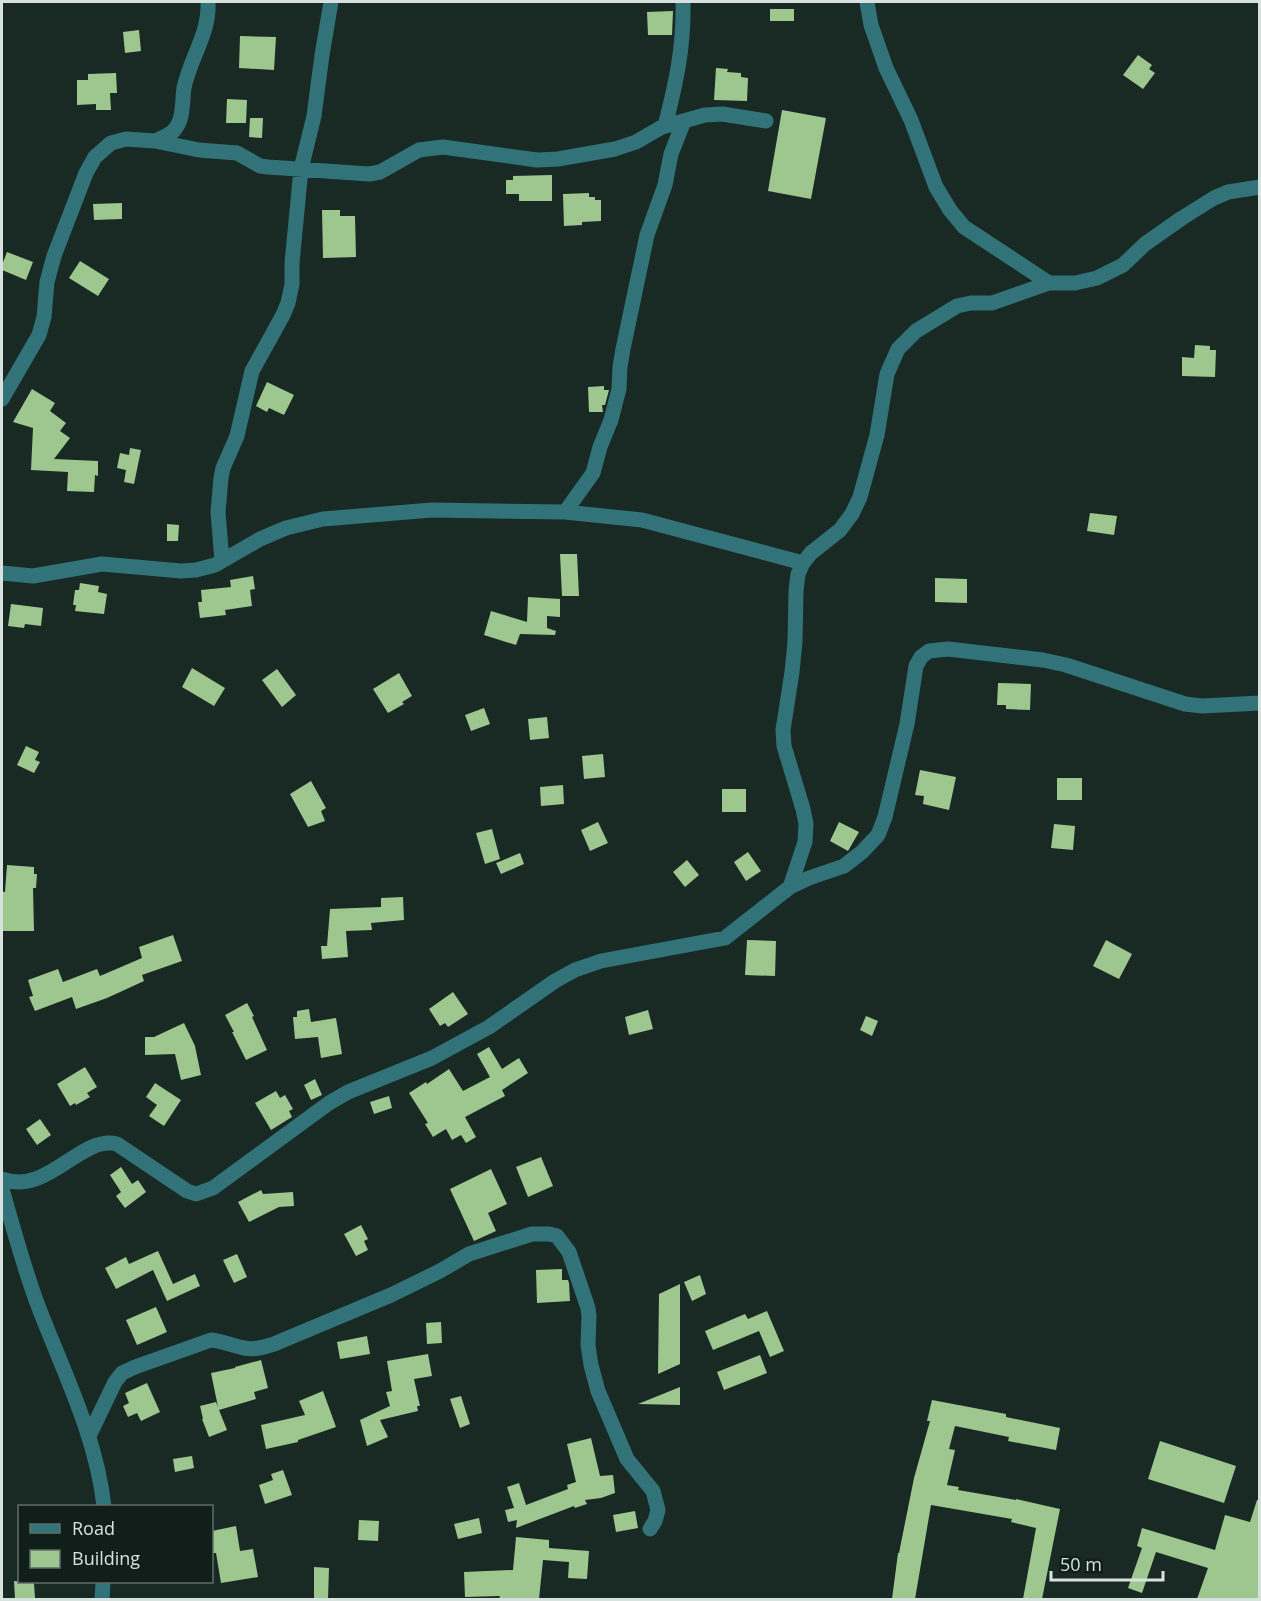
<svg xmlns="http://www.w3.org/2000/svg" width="1261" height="1601" font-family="'Open Sans',sans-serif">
<rect width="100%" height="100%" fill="#192924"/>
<!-- building -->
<path fill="#9dc78f" d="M770,9h24v12h-24z
M673,11l-1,24h-24l-1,-23z
M139,30l2,21 -16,2 -2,-21z
M240,36l36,1 -2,33 -35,-2z
M1138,55l14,10 -3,4 6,4 -12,16 -20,-14z
M716,68l12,1 -1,3 14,1v4l7,1 -1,23 -33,-1z
M116,73l1,20h-7l1,17h-15v-6l-19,1v-25h11v-6z
M227,99l20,1 -1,23h-20z
M782,110l44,8 -15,81 -43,-8z
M250,118h13l-1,20 -13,-1z
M552,175v26h-33v-7h-13v-14h7v-4z
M589,193v4h6v3h6v21l-19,1v3l-18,1 -1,-32z
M122,203v16l-28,1 -1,-16z
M322,210h18v6h15l1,41 -33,1z
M7,252l26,10 -7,18 -24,-10v-5z
M80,261l29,18 -11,17 -29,-18z
M1195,345l15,1v4h6l-1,27 -33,-1v-19l12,1z
M267,382l27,13 -10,20 -15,-7 -2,4 -11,-6z
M604,386v4h5l-4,15h-3l1,7h-14l-1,-25z
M32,389l23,14 -5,8 16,12 -6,8 10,7 -16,21 44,2v15l-3,-1 -1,17 -27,-1 1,-19 -37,-2 2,-42 -20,-6z
M130,448l11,2 -7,34 -10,-2 2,-12 -9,-2 3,-15 9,2z
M1090,513l27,3 -3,19 -27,-4z
M167,524l12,1 -1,16h-11z
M560,554h17l2,42h-17z
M253,576l2,13 -5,1 2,16 -27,4 1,5 -26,3 -2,-16h4l-1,-12 30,-3 -1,-7z
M935,578l32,1v24l-32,-1z
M80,583l19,3 -1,6 9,2 -3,20 -29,-3 1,-6h-3l2,-15h4z
M528,597l32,2v18l-13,-1v12l9,3 -1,4 -35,-1 -4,11 -32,-10 7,-24 36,11z
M11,604l32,4 -2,18 -16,-2 -1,4 -16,-2z
M192,668l33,20 -11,18 -32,-19z
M277,669l19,26 -14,12 -20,-27z
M399,673l13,23 -10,6 2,2 -16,9 -15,-24z
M998,683l33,1 -1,26 -24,-1v-4h-9z
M484,708l6,16 -19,7 -6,-16z
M547,717l2,21 -19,2 -2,-21z
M26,746l13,6 -4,8 5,2 -6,11 -17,-8z
M603,754l2,23 -21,2 -2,-23z
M920,770l36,7 -7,33 -26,-6 1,-8 -9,-1z
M1057,778h25v22h-25z
M311,781l15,27 -5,3 4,10 -17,6 -18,-33z
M563,785l1,19 -23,2 -1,-19z
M722,789h24v23h-24z
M598,822l10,21 -18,8 -9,-21z
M839,822l20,10 -11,19 -18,-10z
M1054,824l21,2 -2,24 -22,-2z
M492,829l8,30 -15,5 -9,-31z
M748,852l13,19 -15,10 -12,-19z
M520,853l4,11 -23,10 -5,-11z
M687,860l12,15 -14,12 -12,-15z
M7,865l27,2v7h3l-1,14h-3l1,43h-32v-39h3z
M403,897l1,23 -33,3 1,7 -26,1 2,26 -26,2 -1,-13h6l3,-37 51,-2v-9z
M173,935l9,26 -40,14 2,6 -37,17 -31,11 -4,-12 -37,14 -6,-14 4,-1 -5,-16 30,-11 5,13 34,-13 3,7 42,-18 -3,-11z
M747,940l29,1 -1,35 -30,-1z
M1106,940l26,14 -13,25 -26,-13z
M453,992l15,22 -20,13 -3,-4 -5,3 -11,-17z
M247,1003l7,13 -2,1 15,33 -21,10 -14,-28h2l-9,-17z
M309,1009l2,13 25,-4 6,36 -21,4 -3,-21 -23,2 -2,-22h4v-6z
M648,1010l5,19 -24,6 -4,-18z
M866,1016l12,5 -6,15 -12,-6z
M184,1023l11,23 6,29 -20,5 -6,-26 -30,1v-18h9z
M489,1047l13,22 17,-11 9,15 -26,17 3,6 -40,21 11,20 -10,6 -5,-8 -9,5 -6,-11 -13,8 -8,-13 3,-1 -19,-30 17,-11 1,2 22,-15 14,22 27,-14 -13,-23z
M85,1067l12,20 -10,6 3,4 -14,8 -1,-2 -5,3 -13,-22z
M315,1079l7,16 -11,5 -7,-15z
M155,1083l26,17 -17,26 -15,-10 8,-11 -11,-8z
M276,1091l4,7 5,-3 8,14 -4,2 3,6 -21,13 -16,-27z
M389,1096l3,12 -18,6 -4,-12z
M40,1119l11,16 -14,10 -11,-16z
M541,1157l12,29 -25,11 -12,-30z
M121,1167l11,17 6,-4 8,12 -21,16 -9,-12 5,-4 -11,-17z
M491,1169l16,35 -19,9 8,18 -22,10 -24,-52z
M261,1190l2,4 30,-2 1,14 -15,1 -30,15 -11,-20z
M361,1225l7,14 -4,2 4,9 -12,6 -12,-22z
M158,1251l15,33 22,-10 5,12 -33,15 -14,-31 -37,19 -11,-21 21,-11 3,7z
M237,1254l10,23 -13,6 -11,-23z
M562,1269v11h6l1,3 1,18 -33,2 -1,-33z
M700,1275l6,19 -14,7 -8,-19z
M680,1284v80l-22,10 1,-80z
M156,1307l11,25 -30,13 -11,-25z
M767,1311l17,40 -14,6 -11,-26 -46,19 -8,-19 40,-17 3,5z
M441,1322l1,21 -15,1 -1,-21z
M367,1336l3,18 -30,5 -3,-17z
M428,1354l4,22 -18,3 6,27h-3l1,5 -38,9 8,17 -21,9 -7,-26 30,-14 -4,-14 6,-1 -5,-30z
M760,1355l7,18 -43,17 -7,-18z
M261,1360l7,28 -14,4 2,7 -37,11 8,20 -18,7 -7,-18h1l-3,-13 16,-4 2,5 -7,-34 24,-5v-1z
M147,1383l13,29 -19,9 -4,-8 -9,4 -5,-11 6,-3 -4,-10z
M680,1387v18l-42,-1z
M323,1391l13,36 -38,13v2l-32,7 -5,-24 44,-10 -6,-14z
M461,1396l9,28 -10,4 -10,-29z
M932,1400l74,14v3l54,11 -4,22 -48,-9 1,-4 -54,-11 -6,23 6,1 -8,35 12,2 -1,3 58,10v-1l44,10 -18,90h-19l13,-71 -25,-6 1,-3 -81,-14 -16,94h-23l6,-46h1l15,-75 16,-57h-3z
M591,1438l9,38 13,-1 2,18 -14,5 -16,2 2,4 -12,4 -1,-2 -58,22 1,-8 -9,2 -3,-12 9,-2 -7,-21 12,-4 7,22 42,-16 -1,-4 9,-3 -9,-38z
M1160,1441l76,25 -12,37 -76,-24z
M192,1456l2,12 -19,4 -2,-13z
M283,1470l9,25 -27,9 -6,-19 14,-5 -2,-6z
M1257,1500h3v99h-63l11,-31 -52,-16 -14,41 -14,-5 14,-40 -5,-2 5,-18 73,22 10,-35 25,7z
M635,1511l3,17 -22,4 -3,-17z
M479,1518l3,15 -24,6 -4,-15z
M359,1520l20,1 -1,20 -20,-1z
M236,1526l4,25 13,-2 5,28 -37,6 -5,-30h-4v-22z
M516,1537l33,3v8l40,3 -2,28 -19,-1 1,-16 -26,-2 -4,39h-40l1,-3 -35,1 -1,-25 49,-2z
M314,1567l15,1 -1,31h-14z
M14,1581l20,2 1,15 -20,1z"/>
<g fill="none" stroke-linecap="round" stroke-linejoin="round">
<!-- minor -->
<path stroke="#317379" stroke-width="15" d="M867,2l4,23 15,43 25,52 25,67 14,23 14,17 85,56
M665,126c11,-43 19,-79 18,-124
M155,141c7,-3 16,-6 20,-12 9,-11 7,-28 9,-41 6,-30 26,-55 24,-86
M2,399l37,-64 5,-18 3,-35 7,-26 32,-83 9,-16 16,-14 15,-4 29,2 44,9 38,3 23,13 8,1 101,7 11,-2 39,-22 24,-3 94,13 21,-1 57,-10 21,-7 26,-15 43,-12 17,-1 44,7
M565,512l28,-39 7,-26 11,-27 8,-31 1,-22 3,-18 24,-114 18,-50 6,-31 13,-33
M222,561l-4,-49 3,-34 2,-10 14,-32 15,-65 31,-56 5,-12 4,-19v-21l9,-94 13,-53 8,-61 9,-53
M2,573l31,3 69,-12 79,7 15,-1 19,-5 45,-26 26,-11 37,-9 109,-9 133,2 77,8 161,43
M790,887l15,-45 1,-18 -3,-15 -19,-63 -1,-16 9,-58 3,-30 1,-51 2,-17 5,-11 8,-10 29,-23 12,-16 8,-17 17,-62 10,-61 11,-25 18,-18 41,-25 14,-3h21l57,-20h26l22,-5 26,-13 22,-21 37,-26 32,-20 14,-6 32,-5
M2,1179c46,17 78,-44 115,-35l70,47 9,3 17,-6 116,-85 19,-11 84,-34 57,-31 66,-46 20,-11 26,-9 124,-23 65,-51 19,-9 35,-12 18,-14 16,-17 7,-18 22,-93 9,-58 5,-9 8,-6 19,-2 95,11 23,5 119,39 17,2 58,-3
M2,1189c11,38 21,76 35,114 25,66 59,132 67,203
M89,1436l26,-54 7,-9 13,-6 76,-27c12,1 22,6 33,8 11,2 20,-1 30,-4l117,-49 49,-24 29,-17 63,-20h17l8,2 12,16 19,56 1,8 -1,29 3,20 7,26 29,68 26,32 5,19 -3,11 -5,8
M102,1600l1,-18"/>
</g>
<!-- border -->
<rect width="1261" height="1601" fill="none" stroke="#d7e1dd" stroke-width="6"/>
<!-- legend -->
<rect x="18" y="1505" width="195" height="78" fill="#101f1a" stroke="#606d68" stroke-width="1.5"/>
<rect x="30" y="1524" width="30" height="9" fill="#317379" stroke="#606d68" stroke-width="1.5"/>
<text x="72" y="1535" font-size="18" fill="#d7e1dd">Road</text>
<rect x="30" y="1550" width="30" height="18" fill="#9dc78f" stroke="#606d68" stroke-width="1.5"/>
<text x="72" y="1565" font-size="18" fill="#d7e1dd">Building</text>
<!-- scale -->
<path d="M1051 1571v9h112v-9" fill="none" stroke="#d7e1dd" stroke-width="3"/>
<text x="1060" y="1571" font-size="18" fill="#d7e1dd" stroke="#101f1a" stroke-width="4.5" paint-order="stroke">50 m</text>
</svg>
